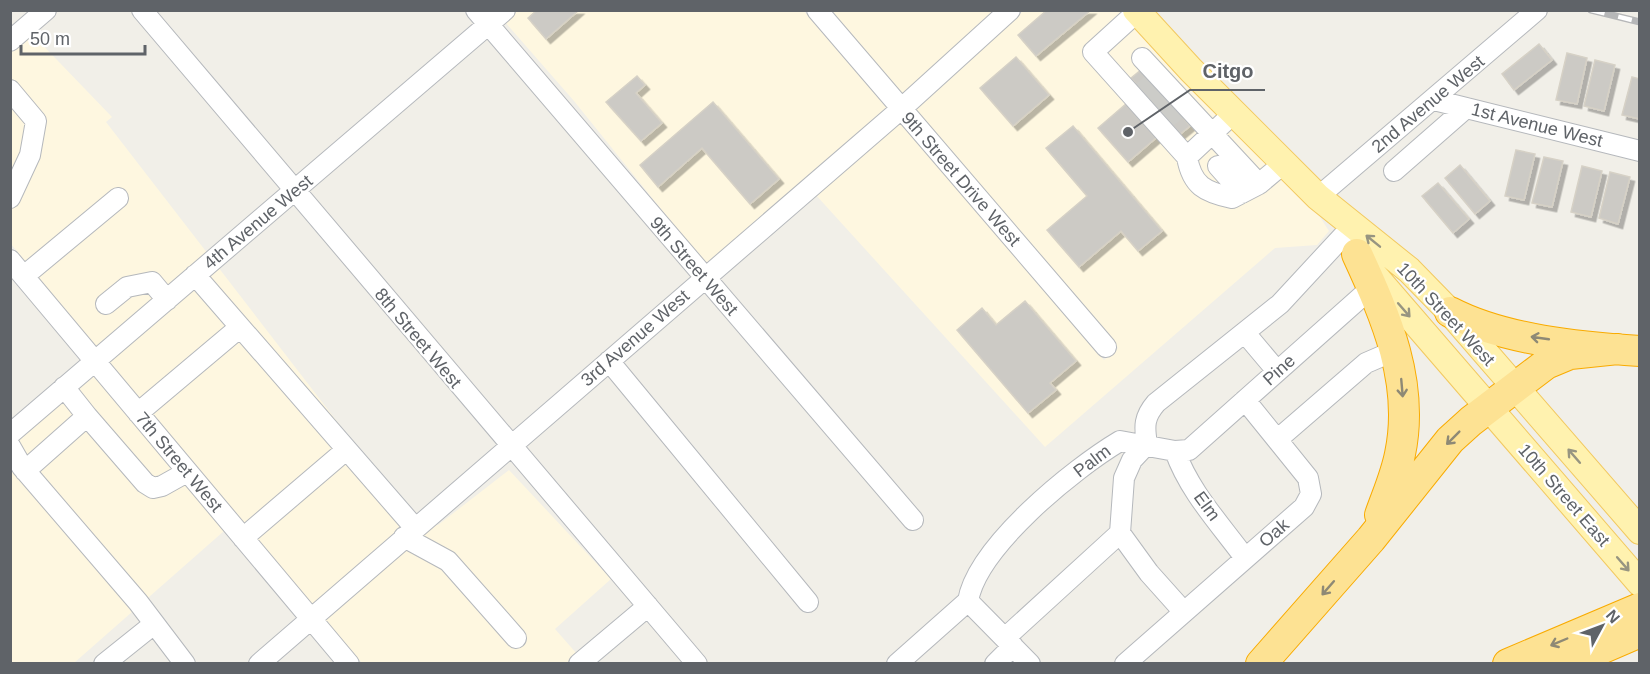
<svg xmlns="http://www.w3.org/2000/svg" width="1650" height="674" font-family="Arial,sans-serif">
<defs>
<filter id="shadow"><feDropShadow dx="4.5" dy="4.5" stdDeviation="0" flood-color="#0004"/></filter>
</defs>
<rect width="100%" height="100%" fill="#f1efe8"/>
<!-- commercial -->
<path fill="#fef7e0" d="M518,10l286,1 84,98 -182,156 -132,-164 -69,-79z
M830,11h168l-96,85z
M1023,11h101l187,192 18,28 -12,14 -42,3 -230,199 -230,-253 84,-72 205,238 14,-12 -204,-239z
M32,34l80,83 -6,5 102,132 -111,94 -86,-104 -1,-192z
M218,267l185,240 15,7 -106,91 -205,-244z
M93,374l131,157 -150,132h-63l-1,-218z
M509,470l102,109 -56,50 30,34h-223l-39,-44 111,-96 4,2z"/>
<!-- building -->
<path fill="#cccac5" stroke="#d6d1c6" stroke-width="1.5" filter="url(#shadow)" d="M537,10h42l-33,29 -18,-21z
M1047,10h44l-55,46 -18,-21z
M1539,44l13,16 -38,30 -12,-16z
M1567,53l20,5 -10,46 -21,-4z
M1016,57l33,38 -36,31 -33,-38z
M1595,60l20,5 -11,46 -20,-5z
M1142,69l48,57 -11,9 -48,-57z
M637,76l8,9 -9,8 26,30 -21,18 -35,-39z
M1632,77l8,2v40l-18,-4z
M713,102l66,77 -29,25 -48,-56 -44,39 -18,-22z
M1127,103l30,34 -29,25 -30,-34z
M1073,126l89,105 -24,20 -17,-20 -42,36 -32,-37 40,-34 -41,-48z
M1516,150l19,4 -11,46 -19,-4z
M1544,157l19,4 -11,46 -20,-4z
M1460,165l30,36 -15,13 -30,-36z
M1582,166l20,5 -11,46 -20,-5z
M1610,172l20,5 -12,47 -19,-6z
M1438,183l31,36 -16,14 -31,-37z
M1025,301l51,60 -26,22 6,7 -28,23 -71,-83 25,-22 14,17z"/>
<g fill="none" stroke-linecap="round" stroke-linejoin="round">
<!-- minor-tunnel -->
<path stroke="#ccccc8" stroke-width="20" stroke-dasharray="20 10" stroke-linecap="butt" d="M1142,92l11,-10
M1154,106l11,-10
M1166,119l11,-9"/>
<!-- minor casing -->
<g stroke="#b5b8bc" stroke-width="22">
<path id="minor" d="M142,10l555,654
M476,10l437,510
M817,10l289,337
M1137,12l-44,40 94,105 47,-44
M10,41l36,-31
M1142,58l117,126 25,-21
M10,90l26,31 -6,34 -20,43
M1434,100l206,51
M1187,157c5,29 18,35 45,41l27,-14
M1218,166l24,27
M1394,171l72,-63
M1318,197l219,-187
M10,260l339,404
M195,275l220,253
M24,276l94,-78
M106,304l21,-17 25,-5 15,18
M1245,333l32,38
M609,361l199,241
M64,387l23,29
M138,413l101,-85
M10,434l495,-424
M1278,439l88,-76 30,-13
M1147,444c-3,-18 -3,-27 9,-41l124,-99 63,-68
M1147,444l-15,16 -8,18 -4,55 29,40 34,38
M10,446l12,21 116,135 47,62
M1175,451c14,40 45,73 70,107
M25,471l62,-55 58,67 8,5 9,-2 25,-14
M404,537l44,24 68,77
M243,538l103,-88
M968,601l62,63
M1005,638l115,-105
M104,664l50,-40
M259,664l642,-555 109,-99
M579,664l69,-58
M897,664l71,-63c9,-54 105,-132 152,-160l55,10 14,-1 190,-169
M995,664l18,-18
M1125,664l179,-157 7,-13 -3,-16 -63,-78"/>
</g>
<!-- major casing -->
<g stroke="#f2c960" stroke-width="28">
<path id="major" d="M1136,10l55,60 127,127 91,73 41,42 190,219
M1368,268l272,315"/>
</g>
<!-- highway casing -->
<g stroke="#f9ab00" stroke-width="32">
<path id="highway" d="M1357,254c29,63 58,129 43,200 -4,21 -13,41 -20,61
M1450,312c54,28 129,35 190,39
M1261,664l110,-125 79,-99 21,-19 75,-57 24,-10 48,-5
M1508,664l132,-56
M1566,664l74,-32"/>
</g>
<!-- minor -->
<use href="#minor" stroke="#fff" stroke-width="20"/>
<!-- major -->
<use href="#major" stroke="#fff2af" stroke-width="26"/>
<!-- highway -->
<use href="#highway" stroke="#fde293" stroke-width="30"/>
<!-- rail casing -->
<g stroke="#b6b7b8" stroke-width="7">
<path id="rail" d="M1591,10l49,12"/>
</g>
<!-- rail -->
<use href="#rail" stroke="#fff" stroke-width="4.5" stroke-dasharray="14" stroke-linecap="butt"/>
</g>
<!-- one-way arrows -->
<defs><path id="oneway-shaft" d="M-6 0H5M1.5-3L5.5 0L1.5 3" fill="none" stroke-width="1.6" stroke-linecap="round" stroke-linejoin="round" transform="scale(1.5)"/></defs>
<g stroke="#979581">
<use href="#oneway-shaft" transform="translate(1373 241) rotate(-141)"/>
<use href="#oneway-shaft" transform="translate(1404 310) rotate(49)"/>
<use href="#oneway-shaft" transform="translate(1574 456) rotate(-131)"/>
<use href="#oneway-shaft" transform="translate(1623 564) rotate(49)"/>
</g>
<g stroke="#8e8975">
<use href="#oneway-shaft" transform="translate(1540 338) rotate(-172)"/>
<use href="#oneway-shaft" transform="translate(1402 388) rotate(85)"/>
<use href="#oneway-shaft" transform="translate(1453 438) rotate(135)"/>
<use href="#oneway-shaft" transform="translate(1328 588) rotate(131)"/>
<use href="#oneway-shaft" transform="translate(1559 642) rotate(157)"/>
</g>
<g text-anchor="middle" stroke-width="4.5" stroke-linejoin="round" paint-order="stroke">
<!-- street labels -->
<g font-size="18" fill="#5f6368" stroke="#fff">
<text transform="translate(1428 104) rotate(-40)" y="6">2nd Avenue West</text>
<text transform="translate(1537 125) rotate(14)" y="6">1st Avenue West</text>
<text transform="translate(961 179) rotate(49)" y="6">9th Street Drive West</text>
<text transform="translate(258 222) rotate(-40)" y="6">4th Avenue West</text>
<text transform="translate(694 266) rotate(49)" y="6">9th Street West</text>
<text transform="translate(1446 314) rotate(47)" y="6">10th Street West</text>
<text transform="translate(418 338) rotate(50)" y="6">8th Street West</text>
<text transform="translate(635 338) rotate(-41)" y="6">3rd Avenue West</text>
<text transform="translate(1279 370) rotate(-42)" y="6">Pine</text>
<text transform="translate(1092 461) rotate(-37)" y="6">Palm</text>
<text transform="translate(179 462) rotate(50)" y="6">7th Street West</text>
<text transform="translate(1564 495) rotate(49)" y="6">10th Street East</text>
<text transform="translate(1207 506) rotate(54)" y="6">Elm</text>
<text transform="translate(1274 533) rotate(-41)" y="6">Oak</text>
</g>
</g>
<!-- callouts -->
<path fill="none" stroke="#5f6368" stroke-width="2" d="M1128 132L1190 90H1265"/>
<circle fill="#5f6368" stroke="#fff" stroke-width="2" cx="1128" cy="132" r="6"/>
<g font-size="20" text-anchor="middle" font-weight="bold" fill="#5f6368" stroke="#fff" stroke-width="4.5" stroke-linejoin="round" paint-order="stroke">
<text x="1228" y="78">Citgo</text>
</g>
<!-- border -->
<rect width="1650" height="674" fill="none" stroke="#5f6368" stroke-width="24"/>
<!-- north arrow -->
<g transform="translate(1602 626) rotate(49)" stroke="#ffffff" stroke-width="4.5" paint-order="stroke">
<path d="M0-4.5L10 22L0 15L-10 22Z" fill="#5f6368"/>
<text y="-9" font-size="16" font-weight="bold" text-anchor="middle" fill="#5f6368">N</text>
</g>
<!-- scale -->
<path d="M21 45v9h124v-9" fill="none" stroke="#5f6368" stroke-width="3"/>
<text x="30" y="45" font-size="18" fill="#5f6368" stroke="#ffffff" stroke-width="4.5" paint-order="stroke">50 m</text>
</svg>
